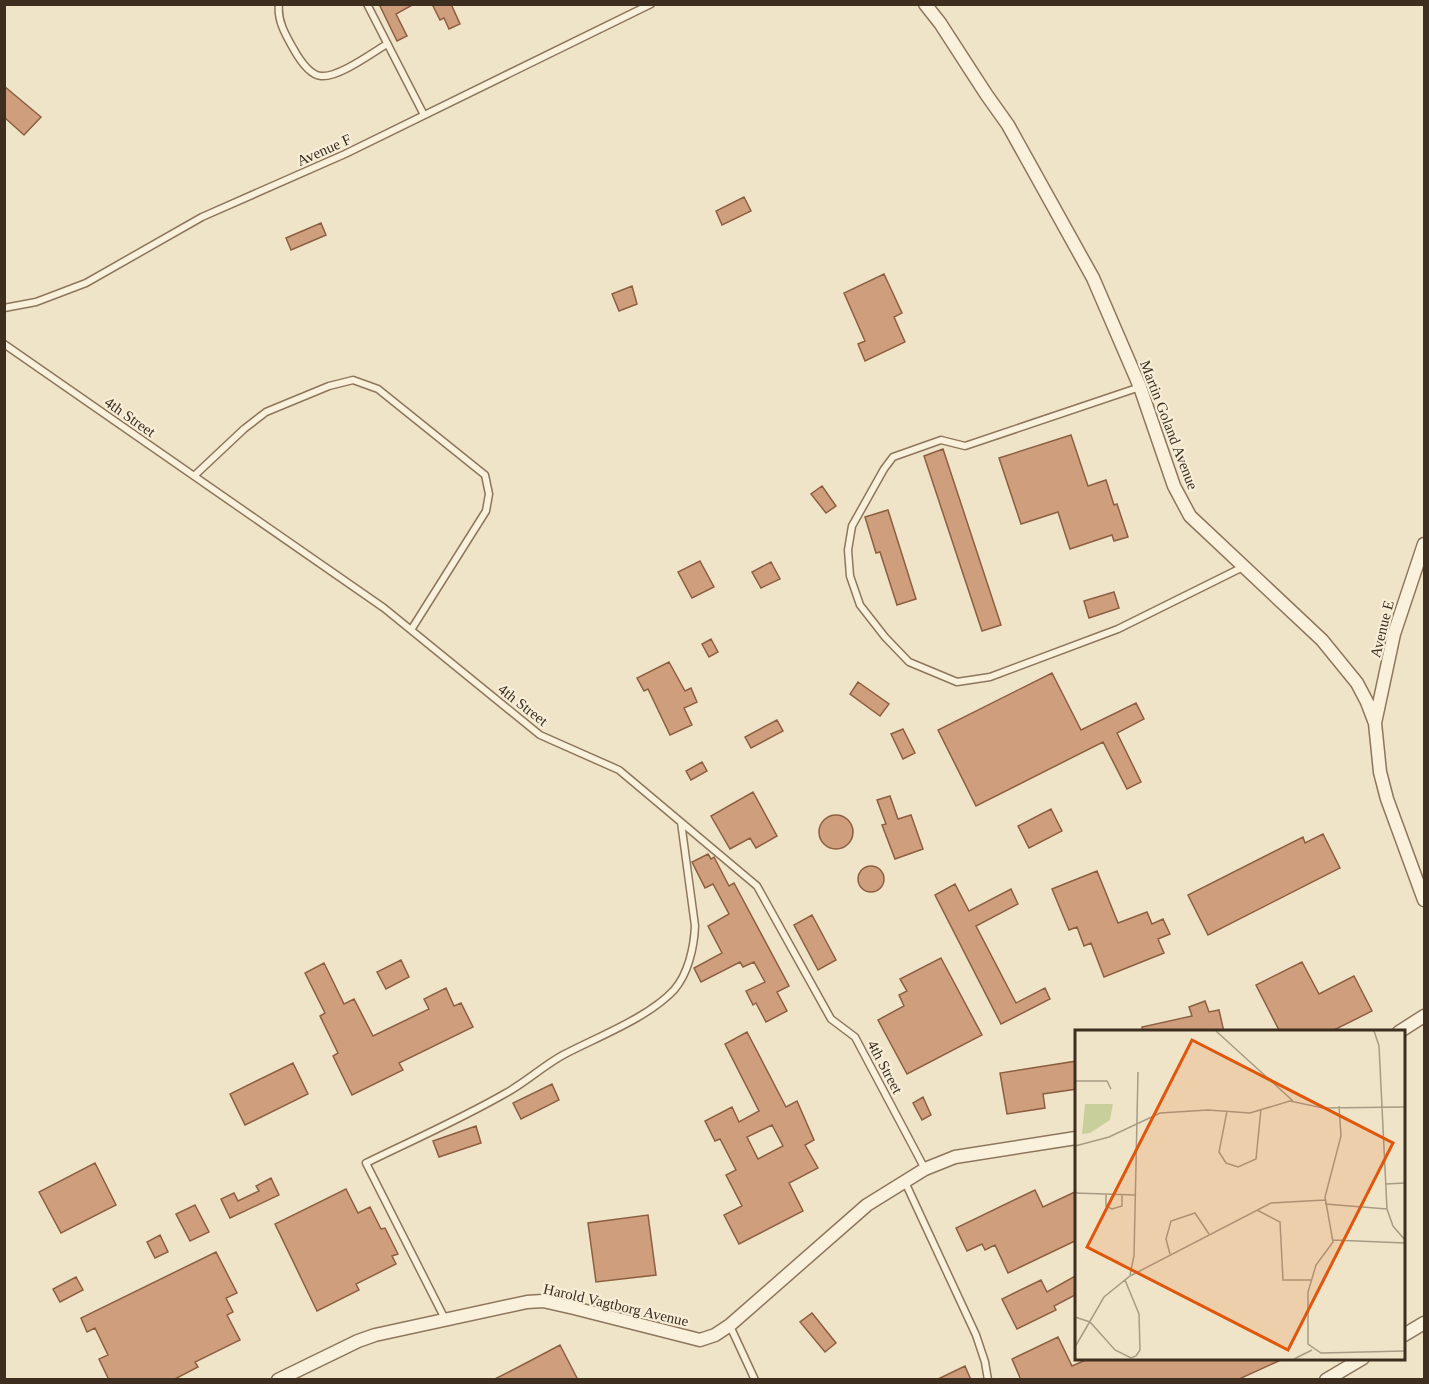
<svg xmlns="http://www.w3.org/2000/svg" width="1429" height="1384" font-family="Georgia,serif">
<rect width="100%" height="100%" fill="#f0e4c8"/>
<!-- building -->
<path fill="#cf9f7d" stroke="#8d5f41" stroke-width="1.5" fill-rule="evenodd" d="M379,4h35l-18,10 11,22 -10,5z
M432,4h19l9,20 -11,5 -5,-11 -4,2z
M4,86l37,31 -17,18 -20,-18z
M744,197l7,14 -29,14 -6,-14z
M321,223l5,12 -35,15 -5,-12z
M884,274l18,39 -8,4 11,25 -40,19 -7,-17 7,-3 -21,-48z
M632,286l5,18 -18,7 -7,-17z
M1071,435l17,51 18,-6 8,25 3,-1 11,33 -14,4 -2,-6 -42,14 -12,-37 -37,12 -22,-66z
M943,449l58,176 -19,6 -58,-175z
M822,486l14,20 -10,7 -15,-19z
M888,510l28,89 -19,6 -17,-53 -4,1 -11,-36z
M700,561l14,26 -22,11 -14,-26z
M771,562l9,17 -19,9 -9,-16z
M1114,592l5,16 -30,10 -5,-17z
M711,639l7,13 -9,5 -7,-13z
M669,662l16,29 6,-3 6,14 -13,6 8,17 -22,10 -22,-46 -4,2 -7,-13z
M1052,673l29,57 55,-27 8,16 -27,14 24,49 -14,7 -24,-47 -127,64 -38,-76z
M858,682l31,22 -9,12 -30,-22z
M777,720l6,11 -32,17 -6,-11z
M903,729l12,24 -12,6 -12,-25z
M702,762l5,9 -16,9 -5,-9z
M753,792l24,44 -21,12 -6,-10 -20,11 -19,-33z
M890,796l8,23 13,-4 12,34 -28,10 -13,-34 4,-1 -9,-24z
M1051,809l11,22 -33,17 -11,-22z
M819 832a17 17 0 1 1 34 0a17 17 0 1 1-34 0Z
M1323,834l17,34 -132,67 -20,-40 115,-58 2,6z
M708,854l3,5 3,-2 15,29 5,-3 55,103 -12,6 10,19 -21,11 -10,-19 -3,2 -7,-14 19,-9 -11,-20 -11,5 -3,-5 -39,20 -7,-14 28,-15 -14,-27 21,-12 -16,-30 -8,4 -13,-26z
M858 879a13 13 0 1 1 26 0a13 13 0 1 1-26 0Z
M1097,871l21,52 29,-11 5,12 11,-5 7,15 -12,5 6,14 -60,24 -13,-34 -7,3 -7,-19 -8,3 -17,-41z
M955,884l14,27 42,-22 7,15 -42,22 40,77 29,-15 5,11 -49,25 -66,-129z
M812,915l24,45 -18,10 -24,-45z
M941,958l41,77 -75,39 -29,-54 26,-14 -5,-11 8,-4 -7,-12z
M401,960l8,17 -23,12 -9,-17z
M1302,962l17,32 35,-18 18,35 -42,21h-50l-24,-47z
M324,963l20,41 10,-5 19,37 56,-27 -5,-10 22,-11 8,18 7,-3 12,24 -74,36 4,7 -51,25 -19,-39 5,-3 -18,-37 5,-3 -20,-40z
M1205,1001l4,11 10,-2 5,22h-81l-1,-5 50,-11 -3,-9z
M747,1032l39,75 11,-6 17,39 -9,5 13,23 -29,15 14,28 -64,33 -15,-29 18,-9 -16,-31 10,-5 -16,-31 -5,2 -10,-20 27,-14 7,15 20,-11 -34,-67zM772,1125l11,21 -25,13 -11,-22z
M1077,1061v28l-34,5 2,14 -38,6 -7,-41z
M293,1063l15,31 -63,31 -15,-31z
M552,1084l7,16 -38,19 -8,-16z
M923,1097l8,18 -9,5 -9,-17z
M476,1126l5,17 -42,14 -6,-16z
M95,1163l21,42 -55,28 -22,-41z
M271,1178l8,17 -49,23 -9,-19 13,-6 4,8 21,-10 -3,-5z
M346,1189l12,24 12,-6 11,22 4,-1 13,26 -6,2 4,8 -40,20 3,6 -42,21 -42,-87z
M1035,1190l8,17 34,-16v49l-69,33 -13,-28 -10,5 -3,-6 -15,7 -11,-23z
M195,1205l14,27 -19,9 -14,-27z
M648,1215l8,60 -60,7 -8,-59z
M160,1235l8,17 -13,6 -8,-16z
M216,1252l21,41 -11,5 7,14 -6,3 13,25 -45,22 3,5 -25,13h-64l-10,-21 9,-4 -13,-27 -8,4 -6,-14z
M1077,1275v19l-23,12 2,4 -39,19 -15,-30 39,-19 6,12z
M76,1277l7,13 -23,12 -7,-13z
M812,1313l24,30 -11,9 -25,-30z
M1058,1337l14,29 16,-7h195l-46,21h-216l-9,-21z
M560,1345l18,35h-85l35,-18z
M965,1366l6,14h-35z"/>
<g fill="none" stroke-linecap="round" stroke-linejoin="round">
<!-- service casing -->
<g stroke="#8d765c" stroke-width="9">
<path id="service" d="M279,4c-2,16 6,30 14,44 5,9 16,27 28,28 17,2 51,-23 66,-32
M367,4l57,111
M4,308l32,-6 50,-19 116,-66 143,-63 306,-150
M4,344l380,264 156,127 79,35 138,116 74,133 24,18 70,132
M1140,387l-175,59 -24,-6 -48,17 -9,12 -32,57 -4,24 2,26 10,29 25,32 24,25 48,20 33,-5 128,-48 125,-62
M194,476l50,-47 22,-17 63,-26 24,-6 25,9 107,86 4,19 -3,17 -75,119
M905,1182l71,153 9,27 3,18
M445,1319l-79,-156c47,-23 95,-44 140,-70 20,-11 37,-27 57,-38 34,-18 85,-37 111,-65 14,-16 20,-42 21,-64l-14,-104
M730,1326l25,54"/>
</g>
<!-- minor casing -->
<g stroke="#8d765c" stroke-width="15">
<path id="minor" d="M925,4l15,19 46,71 22,31 85,153 47,109 34,99 16,30 132,124 35,43 10,19 8,21 5,49 7,27 37,101
M1375,723l19,-89 30,-90
M1399,1032l25,-16
M1404,1335l20,-12
M278,1380l80,-39 17,-6 152,-33 16,-1 31,7 126,32 15,-5 15,-10 137,-120 58,-36 30,-12 121,-19
M1326,1380l37,-22"/>
</g>
<!-- service -->
<use href="#service" stroke="#faf1dc" stroke-width="6"/>
<!-- minor -->
<use href="#minor" stroke="#faf1dc" stroke-width="12"/>
</g>
<g text-anchor="middle" stroke-width="4.5" stroke-linejoin="round" paint-order="stroke">
<!-- street labels -->
<g font-size="15" fill="#3d2e20" stroke="#f7eed8">
<text transform="translate(324 150) rotate(-24)" y="5">Avenue F</text>
<text transform="translate(130 417) rotate(35)" y="5">4th Street</text>
<text transform="translate(1169 425) rotate(69)" y="5">Martin Goland Avenue</text>
<text transform="translate(1382 629) rotate(-76)" y="5">Avenue E</text>
<text transform="translate(523 705) rotate(38)" y="5">4th Street</text>
<text transform="translate(885 1067) rotate(62)" y="5">4th Street</text>
<text transform="translate(616 1305) rotate(13)" y="5">Harold Vagtborg Avenue</text>
</g>
</g>
<!-- overview -->
<g transform="translate(1075 1030)">
<rect width="330" height="330" fill="#f0e4c8"/>
<path d="M10,74h28l-3,16 -20,13 -8,1z" fill="#c9cf9b"/>
<path fill="none" stroke="#a89b85" stroke-width="1.5" d="M141,1l77,70M299,1l5,15 8,163 6,17 12,14M0,51h32l4,8M264,76l2,30 -16,61 8,45 -17,23 -8,27v52l13,9 84,-2M152,81l-8,41 7,11 12,4 18,-8 5,-50M0,116l34,-9 51,-24 48,-3 42,3 40,-12 33,7 82,-1M311,154l19,-1M0,163l60,2M31,165v11l6,3 10,-3v-11M250,174l62,5M182,180l23,12 3,58h28M258,210l72,3M95,224l-4,-15 5,-18 24,-8 14,21M55,245l4,-19 4,-184M0,287l15,5 25,28 16,8 5,-2 4,-6 -1,-36 -14,-34M0,317l29,-50 26,-21 141,-73 54,-3M219,329l18,-9"/>
<path fill="#df570d" fill-opacity="0.15" stroke="#df570d" stroke-width="3" d="M117,10l201,103 -105,207 -201,-103z"/>
<rect width="330" height="330" fill="none" stroke="#3d2e20" stroke-width="3"/>
</g>
<!-- border -->
<rect width="1429" height="1384" fill="none" stroke="#3d2e20" stroke-width="12"/>
</svg>
